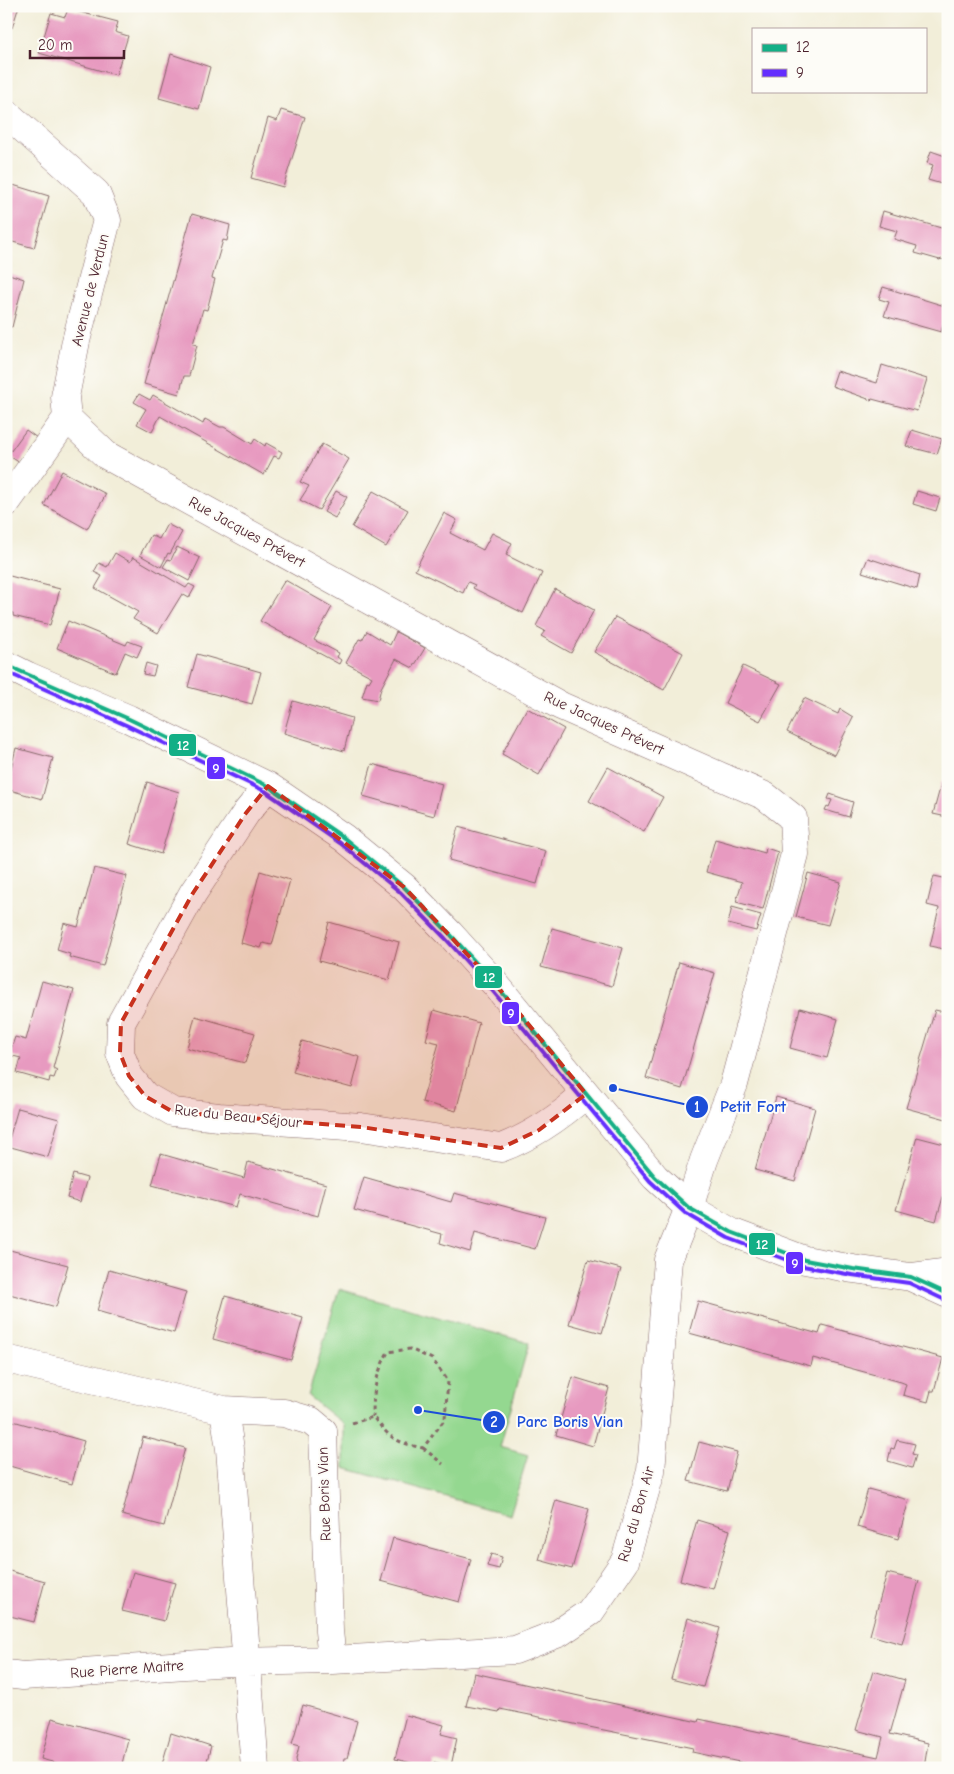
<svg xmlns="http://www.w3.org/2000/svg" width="954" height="1774" font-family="'Comic Neue',sans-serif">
<rect width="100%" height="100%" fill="#fdfcf7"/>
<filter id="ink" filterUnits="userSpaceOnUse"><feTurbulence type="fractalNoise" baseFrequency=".02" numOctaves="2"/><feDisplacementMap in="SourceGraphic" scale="10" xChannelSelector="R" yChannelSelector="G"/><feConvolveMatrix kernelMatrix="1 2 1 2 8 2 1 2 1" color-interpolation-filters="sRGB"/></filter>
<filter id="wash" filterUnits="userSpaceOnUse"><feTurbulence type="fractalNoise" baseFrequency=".0096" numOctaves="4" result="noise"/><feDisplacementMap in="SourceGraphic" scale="20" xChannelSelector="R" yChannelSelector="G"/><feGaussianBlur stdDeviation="1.12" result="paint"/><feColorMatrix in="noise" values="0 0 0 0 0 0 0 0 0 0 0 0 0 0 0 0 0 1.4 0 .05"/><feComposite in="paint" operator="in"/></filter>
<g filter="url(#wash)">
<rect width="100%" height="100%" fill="#f2eed9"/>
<!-- green -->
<path fill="#94d890" stroke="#6f7c5e" d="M339,1289l190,54 -29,104 28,8 -18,60 -166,-47v-43l-36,-29z"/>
<g id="blocks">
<!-- building -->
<path fill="#e79ac0" d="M6,6h13l-7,22 -6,-1z
M68,9l50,13 -3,10 13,4 -12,39 -77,-22 12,-40 14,4z
M171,54l39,13 -11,42 -40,-11z
M281,110l24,7 -22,70 -32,-9 17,-60 9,3z
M931,151l17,6v29l-20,-6 5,-15 -6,-2z
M13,185l36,11 -15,52 -28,-8v-30z
M883,211l65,19 -3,16 3,1v14l-7,-2 -1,1 -25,-7 2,-7 -23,-7 3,-8 -18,-5z
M192,214l38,11 -3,16 -4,-1 -11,38 3,1 -8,31 -4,-1 -10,35 4,1 -8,31h-5l-5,18 -35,-10z
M6,273l18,6 -12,48 -6,-1z
M883,287l65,20 -7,25 -57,-16 5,-14 -10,-3z
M882,365l45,14 -10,32 -45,-12 -1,1 -39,-14 5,-15 40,12z
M139,394l11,6 3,-5 50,29 2,-5 15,8h4l28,17 3,-5 10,7 1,-3 16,9 -3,6 -5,-2 -10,19 -104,-59 -8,16 -15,-8 9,-15 -12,-7z
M26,430l11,8 -17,25 -12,-8z
M912,430l30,9 -5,15 -31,-8z
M322,444l27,15 -30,51 -19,-10 9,-14 -9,-4z
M62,471l44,23 -19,35 -43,-24z
M336,491l11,6 -12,21 -11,-6z
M373,491l35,19 -22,37 -34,-20z
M917,491l23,7 -4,13 -23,-7z
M444,513l13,7 -7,13 33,17 9,-17 20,10 -6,12 36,18 -19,40 -50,-25 2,-3 -7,-3 -5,11 -48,-23z
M167,524l15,8 -12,22 -2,-1 -7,14 -21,-12 11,-20 8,4z
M177,547l23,11 -11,23 -26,-14 5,-8 3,1z
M115,553l15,9 3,-5 53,31 3,-4 6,3 -6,11 -7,-4 -24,39 -25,-14 5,-7 -43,-24 7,-12 -8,-4 5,-9 8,4z
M868,558l52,17 -3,14 -55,-17z
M6,575l54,14 -10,36 -37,-9v-3l-7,-2z
M285,580l47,27 -18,33 25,13 -2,4 4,3 -2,4 -79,-43z
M555,589l39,21 -23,43 -30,-17 4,-5 -9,-5z
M615,617l68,36 -19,37 -70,-38z
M68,621l58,24 2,-4 14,5 -5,11 -12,-5 -9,21 -59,-25z
M367,631l23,14 6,-13 29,16 -12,20 -17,-9 -15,29 -3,12 -16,-3 5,-16 2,1 3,-5 -26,-14 13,-24 3,1z
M197,654l64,18 -9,32 -64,-17z
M146,663l10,3 -3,10 -10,-2z
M743,666l38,18 -21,37 -35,-18z
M804,698l34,16 2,-5 13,8 -19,38 -47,-23z
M293,701l59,17 -8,33 -60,-18z
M527,708l37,21 -25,46 -37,-21z
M16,748l37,10 -11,41 -36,-10z
M372,764l70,20 -8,32 -71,-20z
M608,767l55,30 -19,35 -55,-31z
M942,781l6,2v39h-2l1,-5 -14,-3z
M147,782l32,10 -18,62 -32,-10z
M830,794l23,8 -4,15 -24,-7 2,-4 2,1 3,-7 -4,-1z
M458,827l88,24 -9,33 -88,-24z
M715,839l50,14 1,-5 12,4 -15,57 -27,-7 6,-20 -36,-10z
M94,868l33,8 -24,90 -34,-9 1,-3 -13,-4 7,-27 14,4z
M260,871l30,9 -18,65 -9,-2 -2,5 -20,-5z
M808,873l33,9 -13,43 -32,-8z
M934,876l14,3v71l-18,-4 9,-38 -12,-3z
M732,907l29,8 -5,16 -28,-7z
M329,922l70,20 -10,38 -70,-19z
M552,928l71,20 -11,38 -71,-19z
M679,962l36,11 -33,116 -36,-11z
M42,981l32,9 -21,78 4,2 -3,8 -4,-1 -1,5 -32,-9 4,-15 -12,-3 6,-18 11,3z
M800,1008l38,11 -11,39 -37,-10z
M434,1010l45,13 -23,88 -34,-9 17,-59 -13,-3z
M935,1010l13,3v97l-2,9 -40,-11z
M195,1016l60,17 -10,30 -58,-15z
M302,1041l58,16 -8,31 -59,-16z
M776,1097l39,11 -20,73 -40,-11z
M18,1108l41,11 -11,38 -41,-11z
M917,1137l31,8v35l-12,41 -40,-11z
M161,1154l83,24 4,-16 78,22 -8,32 -78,-22 -4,13 -84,-22z
M73,1174l14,4 -7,24 -13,-4z
M364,1177l87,25 3,-9 91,24 -10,32 -60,-16 -5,19 -30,-9 2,-9 -88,-24z
M6,1249l62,16 -12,42 -50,-14z
M588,1260l33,9 -19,64 -33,-9z
M109,1270l77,22 -12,41 -77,-22z
M225,1296l78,22 -12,42 -78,-21z
M698,1301l121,33 3,-9 121,33 -9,33h-3l-3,11 -25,-7 3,-11 -5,-2 -88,-24 -2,8 -122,-33z
M573,1377l36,11 -16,58 -37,-11z
M6,1419l78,22 -12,43 -66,-19z
M143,1437l42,11 -21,78 -42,-11z
M897,1440l18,4 -3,10 4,1 -4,13 -24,-7 3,-13 3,1z
M699,1442l38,10 -10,39 -39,-10z
M868,1489l41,11 -11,39 -41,-12z
M556,1500l33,9 -17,60 -33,-9z
M697,1520l33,10 -17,59 -33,-9z
M393,1538l78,21 -12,43 -78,-21z
M491,1554l11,3 -3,12 -12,-3z
M6,1570l39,11 -11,41 -28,-7z
M133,1572l42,11 -11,38 -42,-10z
M887,1573l32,8 -17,63 -32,-9z
M688,1618l32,10 -17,59 -32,-8z
M873,1671l32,9 -15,54 38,9 -4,25h-156l-76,-16 1,-4 -193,-39 -1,3 -33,-6 8,-33 224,49 1,-3 179,38 5,-20 -27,-7z
M303,1705l54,16 -10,37h-3l-2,10h-31l-14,-4 -1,-5 3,-13 -7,-2z
M406,1715l38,10 -3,9 16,4 -6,28 -17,-4 -2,6 -37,-9z
M52,1718l76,21 -7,29h-46l-34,-9z
M171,1733l40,13 -6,22h-44z"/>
</g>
</g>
<g filter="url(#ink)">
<use href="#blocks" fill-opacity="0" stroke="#856768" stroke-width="1"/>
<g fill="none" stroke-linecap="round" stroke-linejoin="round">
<!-- minor casing -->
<g stroke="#856768" stroke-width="29">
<path id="minor" d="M6,113l90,80 11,27 -31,121 -11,56 2,21
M6,503l61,-85
M6,665l22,11 101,43 139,67 76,52 60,49 46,47 46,51 159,192 34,31 42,24 74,28 48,9 58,8 37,-5
M268,786l-22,27 -53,80 -72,130 -1,30 9,23 16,20 28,16 46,5 142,10 140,21c32,-12 59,-31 85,-54
M911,1277l37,17
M6,1359l218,51
M6,1674l17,2 207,-14 102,-2 183,-10 44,-17 31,-21 35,-51 26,-90 17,-211 21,-52 15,-48 30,-76 61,-230 -2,-36 -28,-22 -204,-90 -455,-251 -39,-37
M255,1768l-25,-319 -6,-39 60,3 27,8 12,10 6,200 3,29"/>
</g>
<!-- path -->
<path stroke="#856768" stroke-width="3" stroke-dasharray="4 4" stroke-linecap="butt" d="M352,1423l21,-6c18,22 22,25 50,31l22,-29 3,-38 -16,-22 -22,-10 -22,3c-12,22 -15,39 -15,65
M423,1448l20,16"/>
<!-- minor -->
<use href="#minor" stroke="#fff" stroke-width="28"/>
<!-- bus-1 casing -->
<g stroke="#fdfcf7" stroke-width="8">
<path id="bus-1" d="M6,665l123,54 139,67 76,52 60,49 46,47 46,51 159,192 34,31 42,24 74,28 48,9 58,8 37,17"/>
</g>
<!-- bus-2 casing -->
<g stroke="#fdfcf7" stroke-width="8">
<path id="bus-2" d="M6,672l120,53 139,66 75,52 60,49 45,46 46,51 159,192 35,32 43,25 75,28 49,9 57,8 36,17"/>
</g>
<!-- bus-1 -->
<use href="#bus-1" stroke="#13af86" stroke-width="4"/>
<!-- bus-2 -->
<use href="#bus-2" stroke="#642efe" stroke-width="4"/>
</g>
</g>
<!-- marked area -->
<path fill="#c8321e" fill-opacity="0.2" stroke="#c8321e" stroke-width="4" stroke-dasharray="10 6" stroke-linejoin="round" d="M268,786l136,101 92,98 90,109 -47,36 -38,18 -140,-21 -188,-15 -28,-16 -16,-20 -9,-23 1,-30 72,-130 53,-80z"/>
<g text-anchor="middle" stroke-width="4" stroke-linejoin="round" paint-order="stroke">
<!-- street labels -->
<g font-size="15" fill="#4a1f2b" stroke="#fdfcf7">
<text transform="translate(90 290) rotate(-76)" y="5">Avenue de Verdun</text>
<text transform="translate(247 532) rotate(29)" y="5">Rue Jacques Prévert</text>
<text transform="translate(604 723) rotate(25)" y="5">Rue Jacques Prévert</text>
<text transform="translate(238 1116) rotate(6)" y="5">Rue du Beau Séjour</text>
<text transform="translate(324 1494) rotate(-92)" y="5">Rue Boris Vian</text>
<text transform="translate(636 1514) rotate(-74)" y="5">Rue du Bon Air</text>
<text transform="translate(127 1669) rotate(-4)" y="5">Rue Pierre Maitre</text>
</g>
</g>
<!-- callouts -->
<path fill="none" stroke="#1d4ed8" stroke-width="2" d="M613 1088L697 1107M418 1410L494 1422"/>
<g fill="#1d4ed8" stroke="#fdfcf7" stroke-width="2">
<circle cx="613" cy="1088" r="5"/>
<circle cx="418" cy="1410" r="5"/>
<circle cx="697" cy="1107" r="12"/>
<circle cx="494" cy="1422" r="12"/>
</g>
<g font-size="15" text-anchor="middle" font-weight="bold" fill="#fff">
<text x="697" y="1112">1</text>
<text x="494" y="1427">2</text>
</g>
<g font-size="16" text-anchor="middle" font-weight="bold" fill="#1d4ed8" stroke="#fdfcf7" stroke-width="4" stroke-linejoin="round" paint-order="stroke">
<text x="753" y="1112">Petit Fort</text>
<text x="570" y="1427">Parc Boris Vian</text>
</g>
<g stroke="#fdfcf7" stroke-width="2">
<rect x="168" y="733" width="29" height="24" rx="5" fill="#13af86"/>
<rect x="206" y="756" width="20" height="24" rx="5" fill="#642efe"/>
<rect x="474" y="965" width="29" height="24" rx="5" fill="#13af86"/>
<rect x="501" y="1001" width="19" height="24" rx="5" fill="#642efe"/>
<rect x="748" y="1232" width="28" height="24" rx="5" fill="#13af86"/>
<rect x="785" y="1251" width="19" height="24" rx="5" fill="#642efe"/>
</g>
<g font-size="14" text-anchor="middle" font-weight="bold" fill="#fff">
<text x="183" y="750">12</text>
<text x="216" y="773">9</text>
<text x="489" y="982">12</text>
<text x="511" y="1018">9</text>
<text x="762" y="1249">12</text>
<text x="795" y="1268">9</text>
</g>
<!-- margin -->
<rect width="954" height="1774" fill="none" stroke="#fdfcf7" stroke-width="25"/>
<!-- legend -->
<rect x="752" y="28" width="175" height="65" fill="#fdfcf7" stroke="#b5a4a5"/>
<rect x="762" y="44" width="25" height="8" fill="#13af86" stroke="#b5a4a5"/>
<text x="796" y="52" font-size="15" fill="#4a1f2b">12</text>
<rect x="762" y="69" width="25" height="8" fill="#642efe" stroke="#b5a4a5"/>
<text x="796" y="78" font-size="15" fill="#4a1f2b">9</text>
<!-- scale -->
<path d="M30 50v8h94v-8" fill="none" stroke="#4a1f2b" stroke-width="2.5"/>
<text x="38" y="50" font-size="15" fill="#4a1f2b" stroke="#fdfcf7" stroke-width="4" paint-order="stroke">20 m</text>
</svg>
